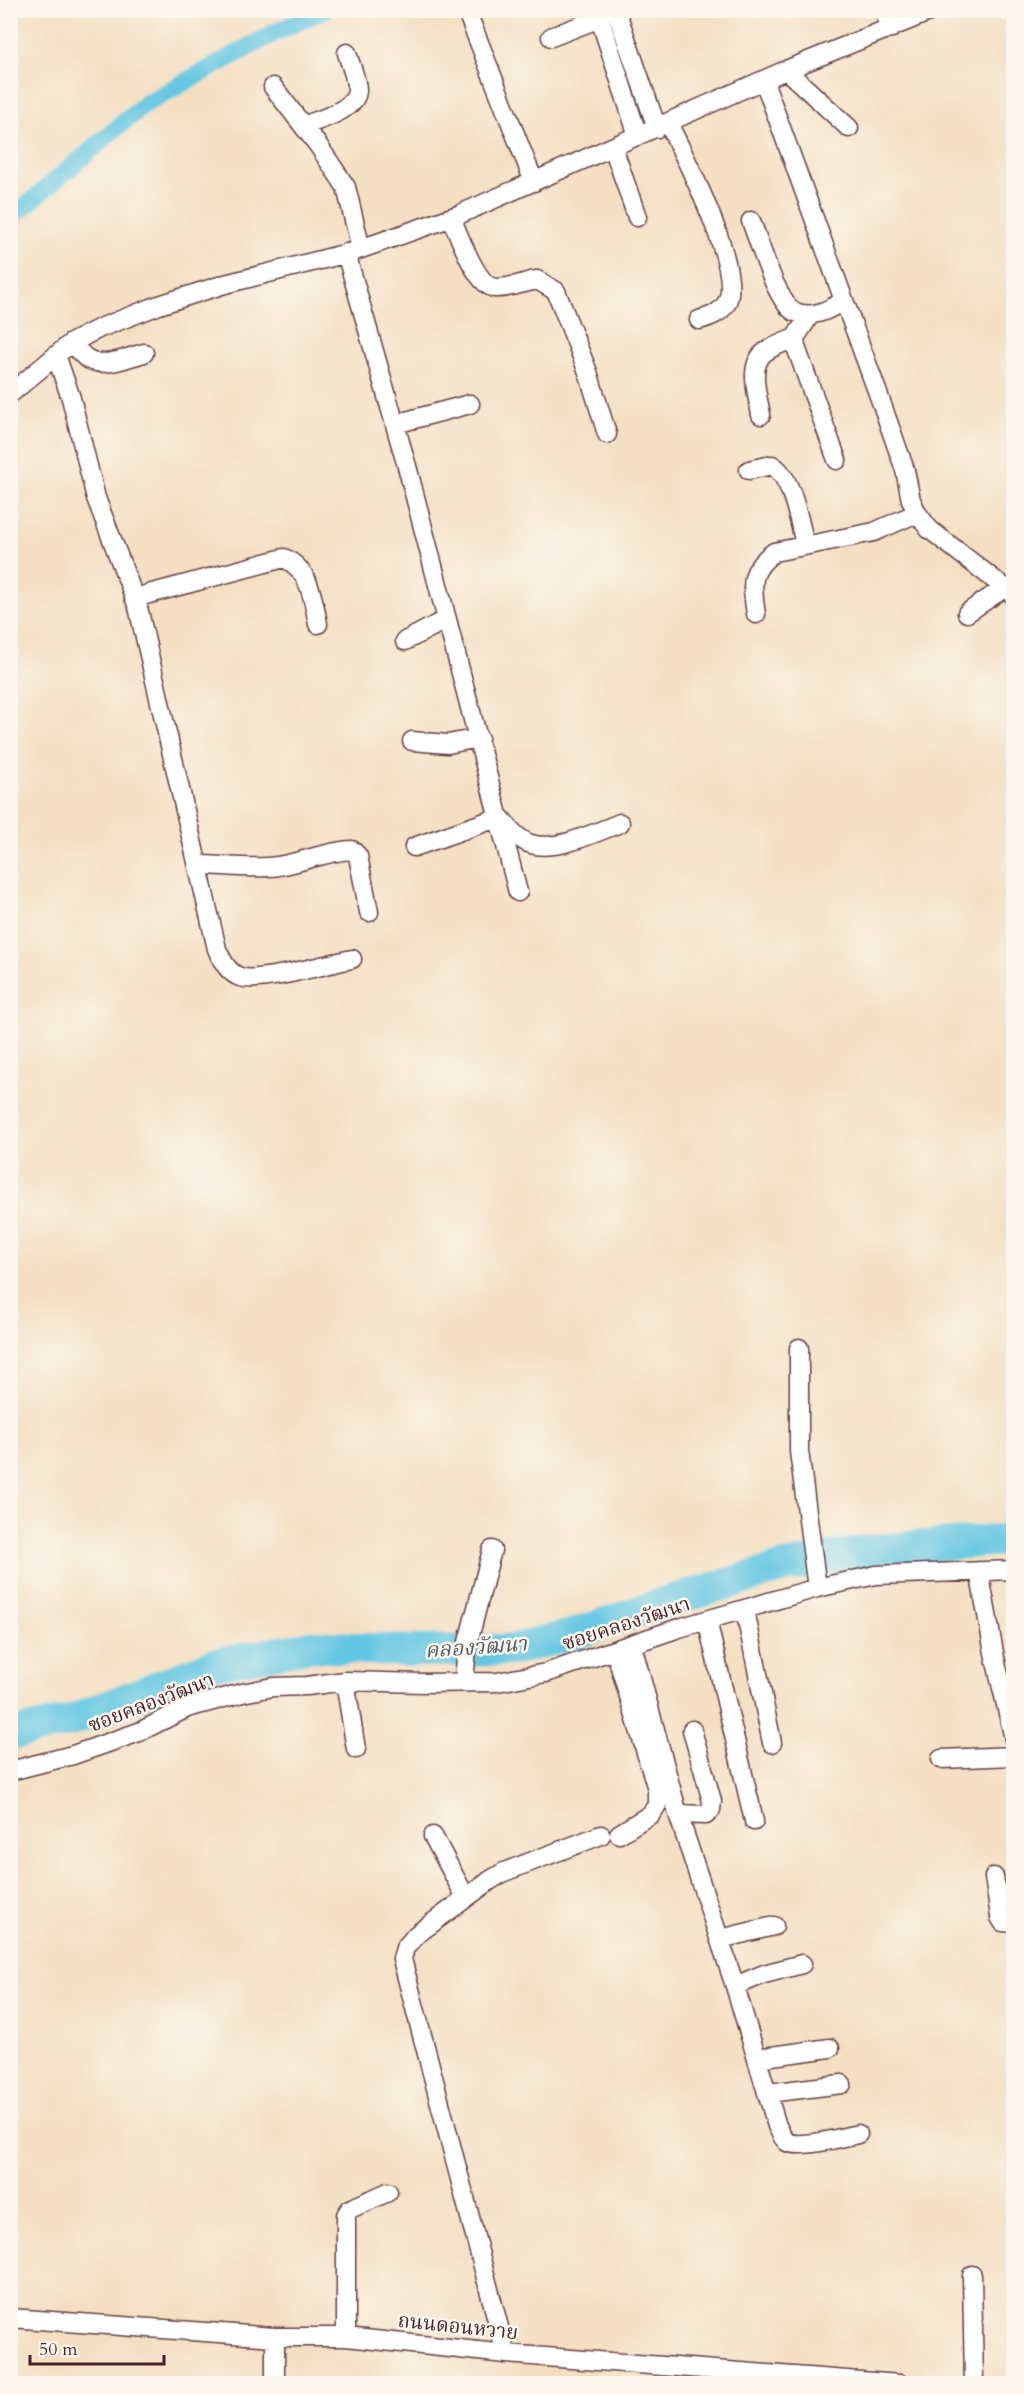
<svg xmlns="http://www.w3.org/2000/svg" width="1024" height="2394" font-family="Cardo,'Noto Serif Thai',serif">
<rect width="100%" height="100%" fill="#fbf7ec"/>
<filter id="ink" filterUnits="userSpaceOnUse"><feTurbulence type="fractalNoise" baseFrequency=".0167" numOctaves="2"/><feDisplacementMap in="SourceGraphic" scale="12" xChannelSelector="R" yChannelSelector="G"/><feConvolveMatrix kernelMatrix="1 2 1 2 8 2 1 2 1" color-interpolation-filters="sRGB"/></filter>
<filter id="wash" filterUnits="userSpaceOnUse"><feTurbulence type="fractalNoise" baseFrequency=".008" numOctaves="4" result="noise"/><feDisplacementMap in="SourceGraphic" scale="24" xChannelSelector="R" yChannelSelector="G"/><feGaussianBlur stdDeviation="1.35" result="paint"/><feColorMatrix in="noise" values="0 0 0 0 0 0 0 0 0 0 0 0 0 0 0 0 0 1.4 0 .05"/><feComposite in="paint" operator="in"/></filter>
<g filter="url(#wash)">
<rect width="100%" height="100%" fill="#f4dfc2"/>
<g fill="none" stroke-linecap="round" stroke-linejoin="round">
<!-- canal -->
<path stroke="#64c6e2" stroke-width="18" d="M10,219l135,-115 131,-72 48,-22"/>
<!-- river -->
<path stroke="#64c6e2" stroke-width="32" d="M10,1735l60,-14 145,-57 97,-18 97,5 103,-1 63,-16 91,-32 115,-34 84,-17 149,-12"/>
</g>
</g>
<g filter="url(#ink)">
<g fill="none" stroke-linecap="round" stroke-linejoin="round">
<!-- minor casing -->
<g stroke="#643c42" stroke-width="21">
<path id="minor" d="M597,10l41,126
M616,10l41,118
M883,10l9,18
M467,12l67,170
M551,37l49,-19
M786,70l63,58
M764,81l116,318 25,71 6,30 6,13 12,16 85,66
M273,87l45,58 28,42 15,62
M668,123c16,32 77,150 58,181 -7,10 -16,13 -27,16
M303,126c15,-6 54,-16 54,-36 0,-11 -7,-26 -10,-37
M613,147l24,70
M451,218c8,16 25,68 44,70 13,1 29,-6 42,-8l19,11 32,81 19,62
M751,221c8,20 26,83 44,91 17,7 34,-2 48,-11
M346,253l62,217 110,422
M810,315l-15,23 1,9 41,113
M71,343c5,4 9,10 14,14 17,13 40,1 59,-4
M56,355l15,43 25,100 42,109 79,342c4,10 11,24 23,28 19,7 90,-14 112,-18
M10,394l61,-51 29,-15 59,-23 66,-21 127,-32 106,-37 328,-145 148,-60
M761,415c-3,-18 -14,-49 4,-63 9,-6 20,-10 30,-14
M395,424l75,-20
M749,470l23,-5c20,11 27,57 33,79
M134,598l150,-40c26,12 29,40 34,66
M967,613l37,-25
M756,614c-4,-28 -8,-43 18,-62l100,-20 43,-19
M405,641l42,-22
M412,741l36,3 31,-6
M414,847l86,-30c8,10 18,23 31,27 24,8 66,-12 89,-21
M198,865c27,0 54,5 80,1 26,-4 49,-15 74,-16l6,6 11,56
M799,1348v103l18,137
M979,1571l16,87 19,81
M745,1610l27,133
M707,1620l47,201
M632,1645l46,169 57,172 42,140c3,5 5,12 10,16 14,7 55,-5 71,-8
M615,1650l42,139v16l-6,9 -32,20
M345,1681l11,68
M464,1682l3,-36 25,-96
M941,1759l73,-3
M10,1771l63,-16 66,-23 48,-24 55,-15 31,-6 34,-1 38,-5 78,2 74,-1 49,-9 133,-45 138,-40 59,-13 138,-5
M678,1814l28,1 5,-5 1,-9 -20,-71
M433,1836l33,62
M994,1877l6,40 3,5 11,1
M720,1939l54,-13
M735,1986l29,-12 38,-10
M757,2058l73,-10
M768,2093l74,-9
M972,2275l2,109
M10,2318l265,19h71l160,17 394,30
M275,2337v47
M346,2337v-122l4,-6 38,-17
M506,2354l-104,-395 3,-11 11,-13 73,-54 15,-9 97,-37"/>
</g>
<!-- minor -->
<use href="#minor" stroke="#fff" stroke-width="18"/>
</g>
</g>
<g text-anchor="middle" stroke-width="5" stroke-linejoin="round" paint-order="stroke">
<!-- street labels -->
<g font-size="20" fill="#4a1f2b" stroke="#fbf7ec">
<text transform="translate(626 1623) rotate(-18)" y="7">ซอยคลองวัฒนา</text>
<text transform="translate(151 1702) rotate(-21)" y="7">ซอยคลองวัฒนา</text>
<text transform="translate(458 2326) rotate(6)" y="7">ถนนดอนหวาย</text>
</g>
<!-- water labels -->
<g font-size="21" font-style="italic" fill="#53596b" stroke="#fbf7ec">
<text transform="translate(476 1647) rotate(-4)" y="7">คลองวัฒนา</text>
</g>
</g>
<!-- margin -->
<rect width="1024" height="2394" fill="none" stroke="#fbf7ec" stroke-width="36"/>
<!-- scale -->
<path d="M30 2355v9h134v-9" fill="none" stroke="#4a1f2b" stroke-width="3"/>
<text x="39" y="2355" font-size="18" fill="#4a1f2b" stroke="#fbf7ec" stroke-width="4.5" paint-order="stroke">50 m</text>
</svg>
